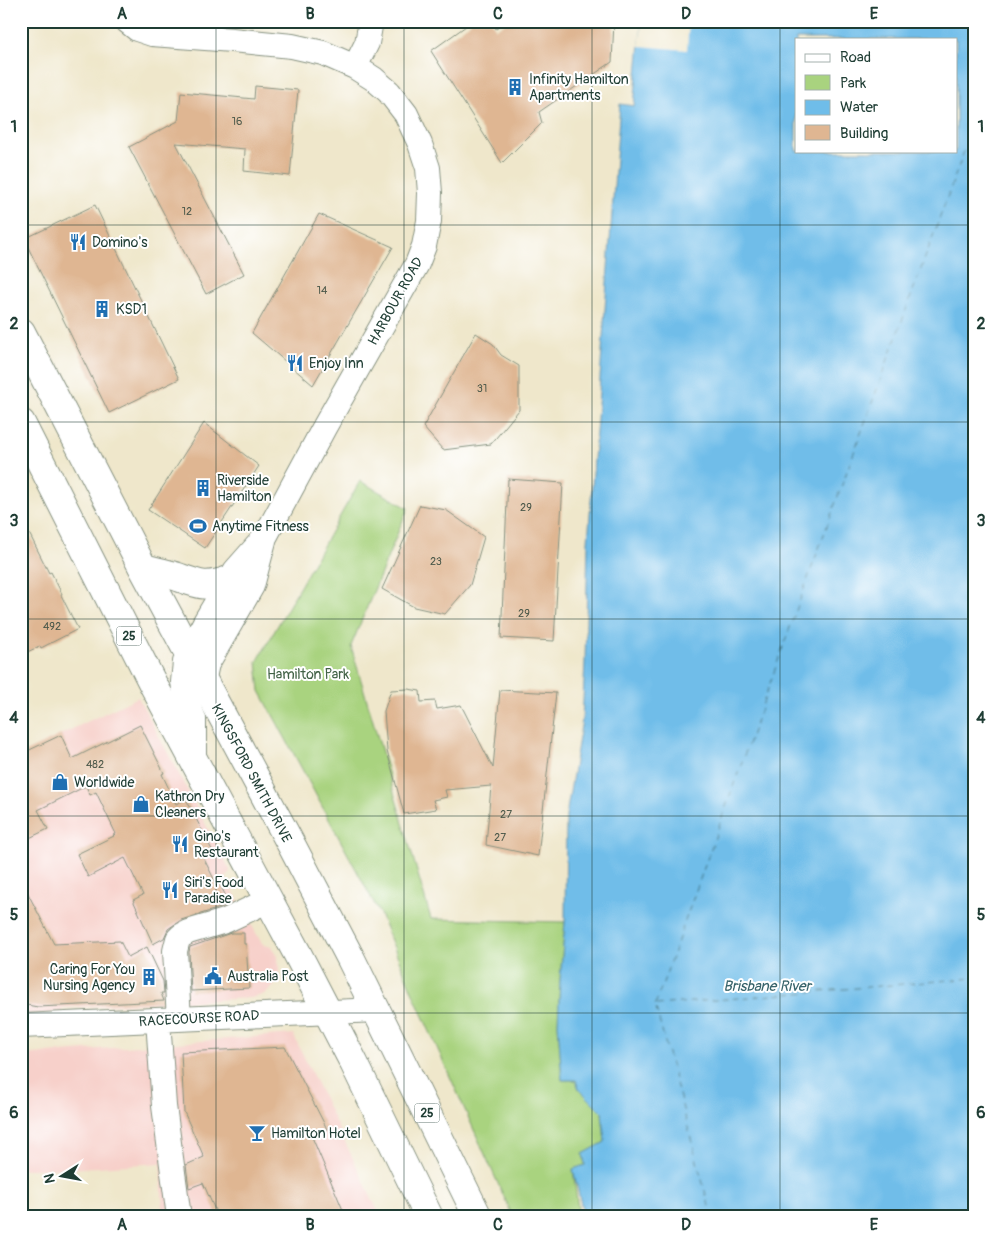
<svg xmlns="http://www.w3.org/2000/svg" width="995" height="1238" font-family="Pangolin,sans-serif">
<rect width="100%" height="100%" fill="#fff"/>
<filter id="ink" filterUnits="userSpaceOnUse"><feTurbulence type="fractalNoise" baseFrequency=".02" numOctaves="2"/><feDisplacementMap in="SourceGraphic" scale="10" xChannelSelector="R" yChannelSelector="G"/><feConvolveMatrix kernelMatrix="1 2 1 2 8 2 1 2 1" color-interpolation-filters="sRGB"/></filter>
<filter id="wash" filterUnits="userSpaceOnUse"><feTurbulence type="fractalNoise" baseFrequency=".0096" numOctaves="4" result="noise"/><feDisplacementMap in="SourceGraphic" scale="20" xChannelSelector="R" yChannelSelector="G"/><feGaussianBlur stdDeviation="1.12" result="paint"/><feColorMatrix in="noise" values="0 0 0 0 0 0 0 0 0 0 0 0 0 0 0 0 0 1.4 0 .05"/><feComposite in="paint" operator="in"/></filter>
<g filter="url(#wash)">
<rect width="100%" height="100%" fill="#efe7cb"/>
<!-- built -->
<path fill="#f7d0ca" d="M138,697l92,173 -1,3 -3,3 1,4 34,62 3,3 8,2 6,11 1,11 -1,9 -4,8 -5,5 -7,4 -11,3 -186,10 -3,1 -1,4 -40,3v-262z
M293,1034l88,183h-218l-2,-54 -95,6h-45v-114z"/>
<!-- green -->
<path fill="#a9d37f" stroke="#64885a" d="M360,481l48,27 -57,138 80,273 134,3 -5,58 -2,44 4,56h14l3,9 23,23 3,30 -22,12 2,11 -12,4 6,48h-66l-96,-214 -37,-89 -120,-223 -3,-29z"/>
<!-- water -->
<path fill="#6fbde9" stroke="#477d8e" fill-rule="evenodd" d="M642,21h332v1196h-390l-11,-48 12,-4 -2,-11 22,-12 -3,-30 -23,-23 -3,-9h-14l-4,-56 2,-44 5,-58 1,-106 16,-96 3,-58 3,-120 32,-438 14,2zM796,39h160v112h-160z"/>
<!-- pier -->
<path fill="#efe7cb" d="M642,21h47l-2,29 -48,-4z"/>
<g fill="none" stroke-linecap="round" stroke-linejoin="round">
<!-- ferry -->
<path stroke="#37636a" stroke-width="1" stroke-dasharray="6 5" stroke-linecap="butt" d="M656,1005l318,-27
M712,1217l-57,-212 138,-386 181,-495"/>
</g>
<g id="blocks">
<!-- building -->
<path fill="#dfb692" d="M473,21h18l5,8 12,-8h106l-2,41 -73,50 3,11 -40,40 -71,-112z
M255,86l43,4 -8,86 -46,-5 1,-22 -69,-6 68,131 -38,20 -77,-147 49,-26 3,-29 73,7z
M95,205l84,174 -70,34 -85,-174z
M319,214l74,33 -80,138 -61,-52z
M476,333l17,11 8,11 18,11v44l-28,34 -48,6 -20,-23z
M204,423l55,43 -54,82 -57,-38z
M508,479l55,4 -9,158 -53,-3z
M420,505l26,5 38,27 -14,48 -25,29 -31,-7 -32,-18z
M21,517l28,56 2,-1 11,22 -1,1 17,34 -37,19 -1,-2 -19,9z
M408,689l12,2 1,11 14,-1 2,8 24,-4 32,63 7,-78 56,3 -18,163 -52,-11 5,-59 -46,4 2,7 -14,3 3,9 -32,5 -17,-63 -3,-40 7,-21z
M140,725l24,48 -2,1 14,30 10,-5 26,51 -10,5 13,26 2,-2 13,25 -10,4 -39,12 -13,9 -4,9 -11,6 -20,-44 10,-5 -18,-37 -37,19 -11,-23 37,-18 -1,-1 3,-1 -20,-42 -6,3 -4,-9 -48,24 10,19 -27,13v-88l40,-19 11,24z
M21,880l33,64 66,-3 8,16 19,-10 16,34 1,12h-3l3,8 -126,6 -17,-3z
M231,933h13v11h2l3,44 -58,3 -2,-39 1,-5z
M285,1047l42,82 -15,8 34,80h-128l-15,-34 -14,5 -3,-23 18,-8 -20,-45 -3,-60z"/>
</g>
</g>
<g filter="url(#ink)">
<use href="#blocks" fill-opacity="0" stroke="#879280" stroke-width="1"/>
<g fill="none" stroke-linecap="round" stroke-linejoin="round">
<!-- minor casing -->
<g stroke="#879280" stroke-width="26">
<path id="minor" d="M127,21l10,8 15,5 80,6 60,6 31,7 32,14 19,12 15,13 17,22 14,30 8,24 2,25 -1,28 -5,25 -7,18 -92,162 -60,111 -30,34 -29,49 -18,34 -3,8 -2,20 3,18 8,19v42
M355,67l12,-24 4,-22
M203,682l4,-18 45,-78 12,-45
M179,1019l-4,-68 3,-12 3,-3 7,-4 37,-11 44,-21
M158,1020l6,86 15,111
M21,1026l356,-16"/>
</g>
<!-- highway casing -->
<g stroke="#879280" stroke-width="30">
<path id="highway" d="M21,332l122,236 150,280 58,111 127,258
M21,423l133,263 143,267 57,110 75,154
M143,568c11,3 24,5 35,9 22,8 28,11 51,3"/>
</g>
<!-- minor -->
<use href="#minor" stroke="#fff" stroke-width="24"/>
<!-- highway -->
<use href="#highway" stroke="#fff" stroke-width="28"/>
</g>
</g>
<!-- grid -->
<path fill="none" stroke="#1f3d34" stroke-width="1" stroke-opacity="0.55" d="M216,21v1196M404,21v1196M592,21v1196M780,21v1196M21,225h953M21,422h953M21,619h953M21,816h953M21,1013h953"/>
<!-- icons -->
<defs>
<g id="building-bare" transform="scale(1.35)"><path d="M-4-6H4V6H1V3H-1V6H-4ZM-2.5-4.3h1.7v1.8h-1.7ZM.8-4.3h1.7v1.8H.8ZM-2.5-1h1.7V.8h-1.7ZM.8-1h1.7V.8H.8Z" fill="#1f6fb2" stroke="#fff" stroke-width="2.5" paint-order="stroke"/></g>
<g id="restaurant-bare" transform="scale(1.35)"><path d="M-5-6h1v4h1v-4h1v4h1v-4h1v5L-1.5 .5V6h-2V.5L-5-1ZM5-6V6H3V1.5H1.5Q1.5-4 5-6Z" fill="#1f6fb2" stroke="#fff" stroke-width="2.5" paint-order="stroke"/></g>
<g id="stadium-bare" transform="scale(1.35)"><path d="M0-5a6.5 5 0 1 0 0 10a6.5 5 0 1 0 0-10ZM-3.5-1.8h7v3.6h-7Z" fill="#1f6fb2" stroke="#fff" stroke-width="2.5" paint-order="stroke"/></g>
<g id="shop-bare" transform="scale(1.35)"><path d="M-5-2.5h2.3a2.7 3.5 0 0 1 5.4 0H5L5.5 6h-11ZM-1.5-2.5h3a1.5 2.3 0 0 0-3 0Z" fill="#1f6fb2" stroke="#fff" stroke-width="2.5" paint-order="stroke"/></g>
<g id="civic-bare" transform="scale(1.35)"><path d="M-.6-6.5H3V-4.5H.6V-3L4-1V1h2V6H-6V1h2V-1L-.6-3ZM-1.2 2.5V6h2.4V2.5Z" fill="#1f6fb2" stroke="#fff" stroke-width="2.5" paint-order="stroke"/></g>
<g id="bar-bare" transform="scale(1.35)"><path d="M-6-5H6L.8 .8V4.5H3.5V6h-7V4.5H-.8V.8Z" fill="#1f6fb2" stroke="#fff" stroke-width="2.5" paint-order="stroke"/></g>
</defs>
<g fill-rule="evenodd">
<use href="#building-bare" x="515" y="87"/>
<use href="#restaurant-bare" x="78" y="242"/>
<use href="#building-bare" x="102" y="309"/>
<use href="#restaurant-bare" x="295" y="363"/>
<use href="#building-bare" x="203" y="488"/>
<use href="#stadium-bare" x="198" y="526"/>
<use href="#shop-bare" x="60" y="782"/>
<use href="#shop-bare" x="141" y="804"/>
<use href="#restaurant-bare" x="180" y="844"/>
<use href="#restaurant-bare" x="170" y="890"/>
<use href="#civic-bare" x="213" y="976"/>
<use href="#building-bare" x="149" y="977"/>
<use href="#bar-bare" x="257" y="1133"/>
</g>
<g text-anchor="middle" stroke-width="4" stroke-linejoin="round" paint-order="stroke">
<!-- number labels -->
<g font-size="11" fill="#4f5b4c">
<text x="237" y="125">16</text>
<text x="187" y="215">12</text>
<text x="322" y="294">14</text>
<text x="482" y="392">31</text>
<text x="526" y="511">29</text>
<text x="436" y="565">23</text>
<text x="524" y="617">29</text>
<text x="52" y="630">492</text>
<text x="95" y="768">482</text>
<text x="506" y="818">27</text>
<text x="500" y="841">27</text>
</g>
<!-- shield labels -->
<g fill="#fff" stroke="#627771" stroke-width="1">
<rect x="116.5" y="626.5" width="25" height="19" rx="4"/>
<rect x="414.5" y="1103.5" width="25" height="19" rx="4"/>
</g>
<g font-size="12" font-weight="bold" fill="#1f3d34">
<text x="129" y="640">25</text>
<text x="427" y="1117">25</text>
</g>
<!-- poi labels -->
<g font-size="14" fill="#1f3d34" stroke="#fff" text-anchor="start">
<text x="529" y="84">Infinity Hamilton<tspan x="529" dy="16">Apartments</tspan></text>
<text x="92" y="247">Domino's</text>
<text x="116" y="314">KSD1</text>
<text x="309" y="368">Enjoy Inn</text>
<text x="217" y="485">Riverside<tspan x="217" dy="16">Hamilton</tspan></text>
<text x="212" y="531">Anytime Fitness</text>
<text x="74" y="787">Worldwide</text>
<text x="155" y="801">Kathron Dry<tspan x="155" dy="16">Cleaners</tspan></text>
<text x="194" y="841">Gino's<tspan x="194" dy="16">Restaurant</tspan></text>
<text x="184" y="887">Siri's Food<tspan x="184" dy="16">Paradise</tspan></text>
<text x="135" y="974" text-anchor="end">Caring For You<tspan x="135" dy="16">Nursing Agency</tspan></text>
<text x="227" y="981">Australia Post</text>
<text x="271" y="1138">Hamilton Hotel</text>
</g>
<!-- street labels -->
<g font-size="14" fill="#1f3d34" stroke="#fff">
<text transform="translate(395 301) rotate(-61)" y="5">HARBOUR ROAD</text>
<text transform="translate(252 773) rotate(62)" y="5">KINGSFORD SMITH DRIVE</text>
<text transform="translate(199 1018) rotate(-3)" y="5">RACECOURSE ROAD</text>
</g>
<!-- park labels -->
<g font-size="14" fill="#426247" stroke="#fff">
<text x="308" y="679">Hamilton Park</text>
</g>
<!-- water labels -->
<g font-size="15" font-style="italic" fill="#37636a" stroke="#fff">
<text x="767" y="991">Brisbane River</text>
</g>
</g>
<!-- margin -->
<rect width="995" height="1238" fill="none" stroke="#fff" stroke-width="55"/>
<!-- legend -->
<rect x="795" y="38" width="162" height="115" fill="#ffffff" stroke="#a5b1ae"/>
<rect x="805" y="54" width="25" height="8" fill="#ffffff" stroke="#a5b1ae"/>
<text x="840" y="62" font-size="15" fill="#1f3d34">Road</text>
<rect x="805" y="75" width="25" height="15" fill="#a9d37f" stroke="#a5b1ae"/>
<text x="840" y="88" font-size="15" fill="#1f3d34">Park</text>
<rect x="805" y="100" width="25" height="15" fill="#6fbde9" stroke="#a5b1ae"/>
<text x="840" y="112" font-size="15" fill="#1f3d34">Water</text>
<rect x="805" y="125" width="25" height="15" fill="#dfb692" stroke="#a5b1ae"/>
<text x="840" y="138" font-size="15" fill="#1f3d34">Building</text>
<!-- north arrow -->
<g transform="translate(62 1176) rotate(259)" stroke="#ffffff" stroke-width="4" paint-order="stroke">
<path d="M0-4L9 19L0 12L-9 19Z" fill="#1f3d34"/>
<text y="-8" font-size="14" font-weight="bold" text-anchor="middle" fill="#1f3d34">N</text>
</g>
<rect x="28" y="28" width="940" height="1182" fill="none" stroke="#1f3d34" stroke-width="2"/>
<g font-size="16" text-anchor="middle" font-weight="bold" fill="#1f3d34">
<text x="122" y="19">A</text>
<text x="310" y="19">B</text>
<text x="498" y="19">C</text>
<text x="686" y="19">D</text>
<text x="874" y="19">E</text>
<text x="14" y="132">1</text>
<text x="981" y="132">1</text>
<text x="14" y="329">2</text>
<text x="981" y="329">2</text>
<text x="14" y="526">3</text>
<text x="981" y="526">3</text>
<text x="14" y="723">4</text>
<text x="981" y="723">4</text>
<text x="14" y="920">5</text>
<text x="981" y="920">5</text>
<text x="14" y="1118">6</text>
<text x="981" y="1118">6</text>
<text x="122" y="1230">A</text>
<text x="310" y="1230">B</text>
<text x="498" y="1230">C</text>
<text x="686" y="1230">D</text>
<text x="874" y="1230">E</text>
</g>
</svg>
